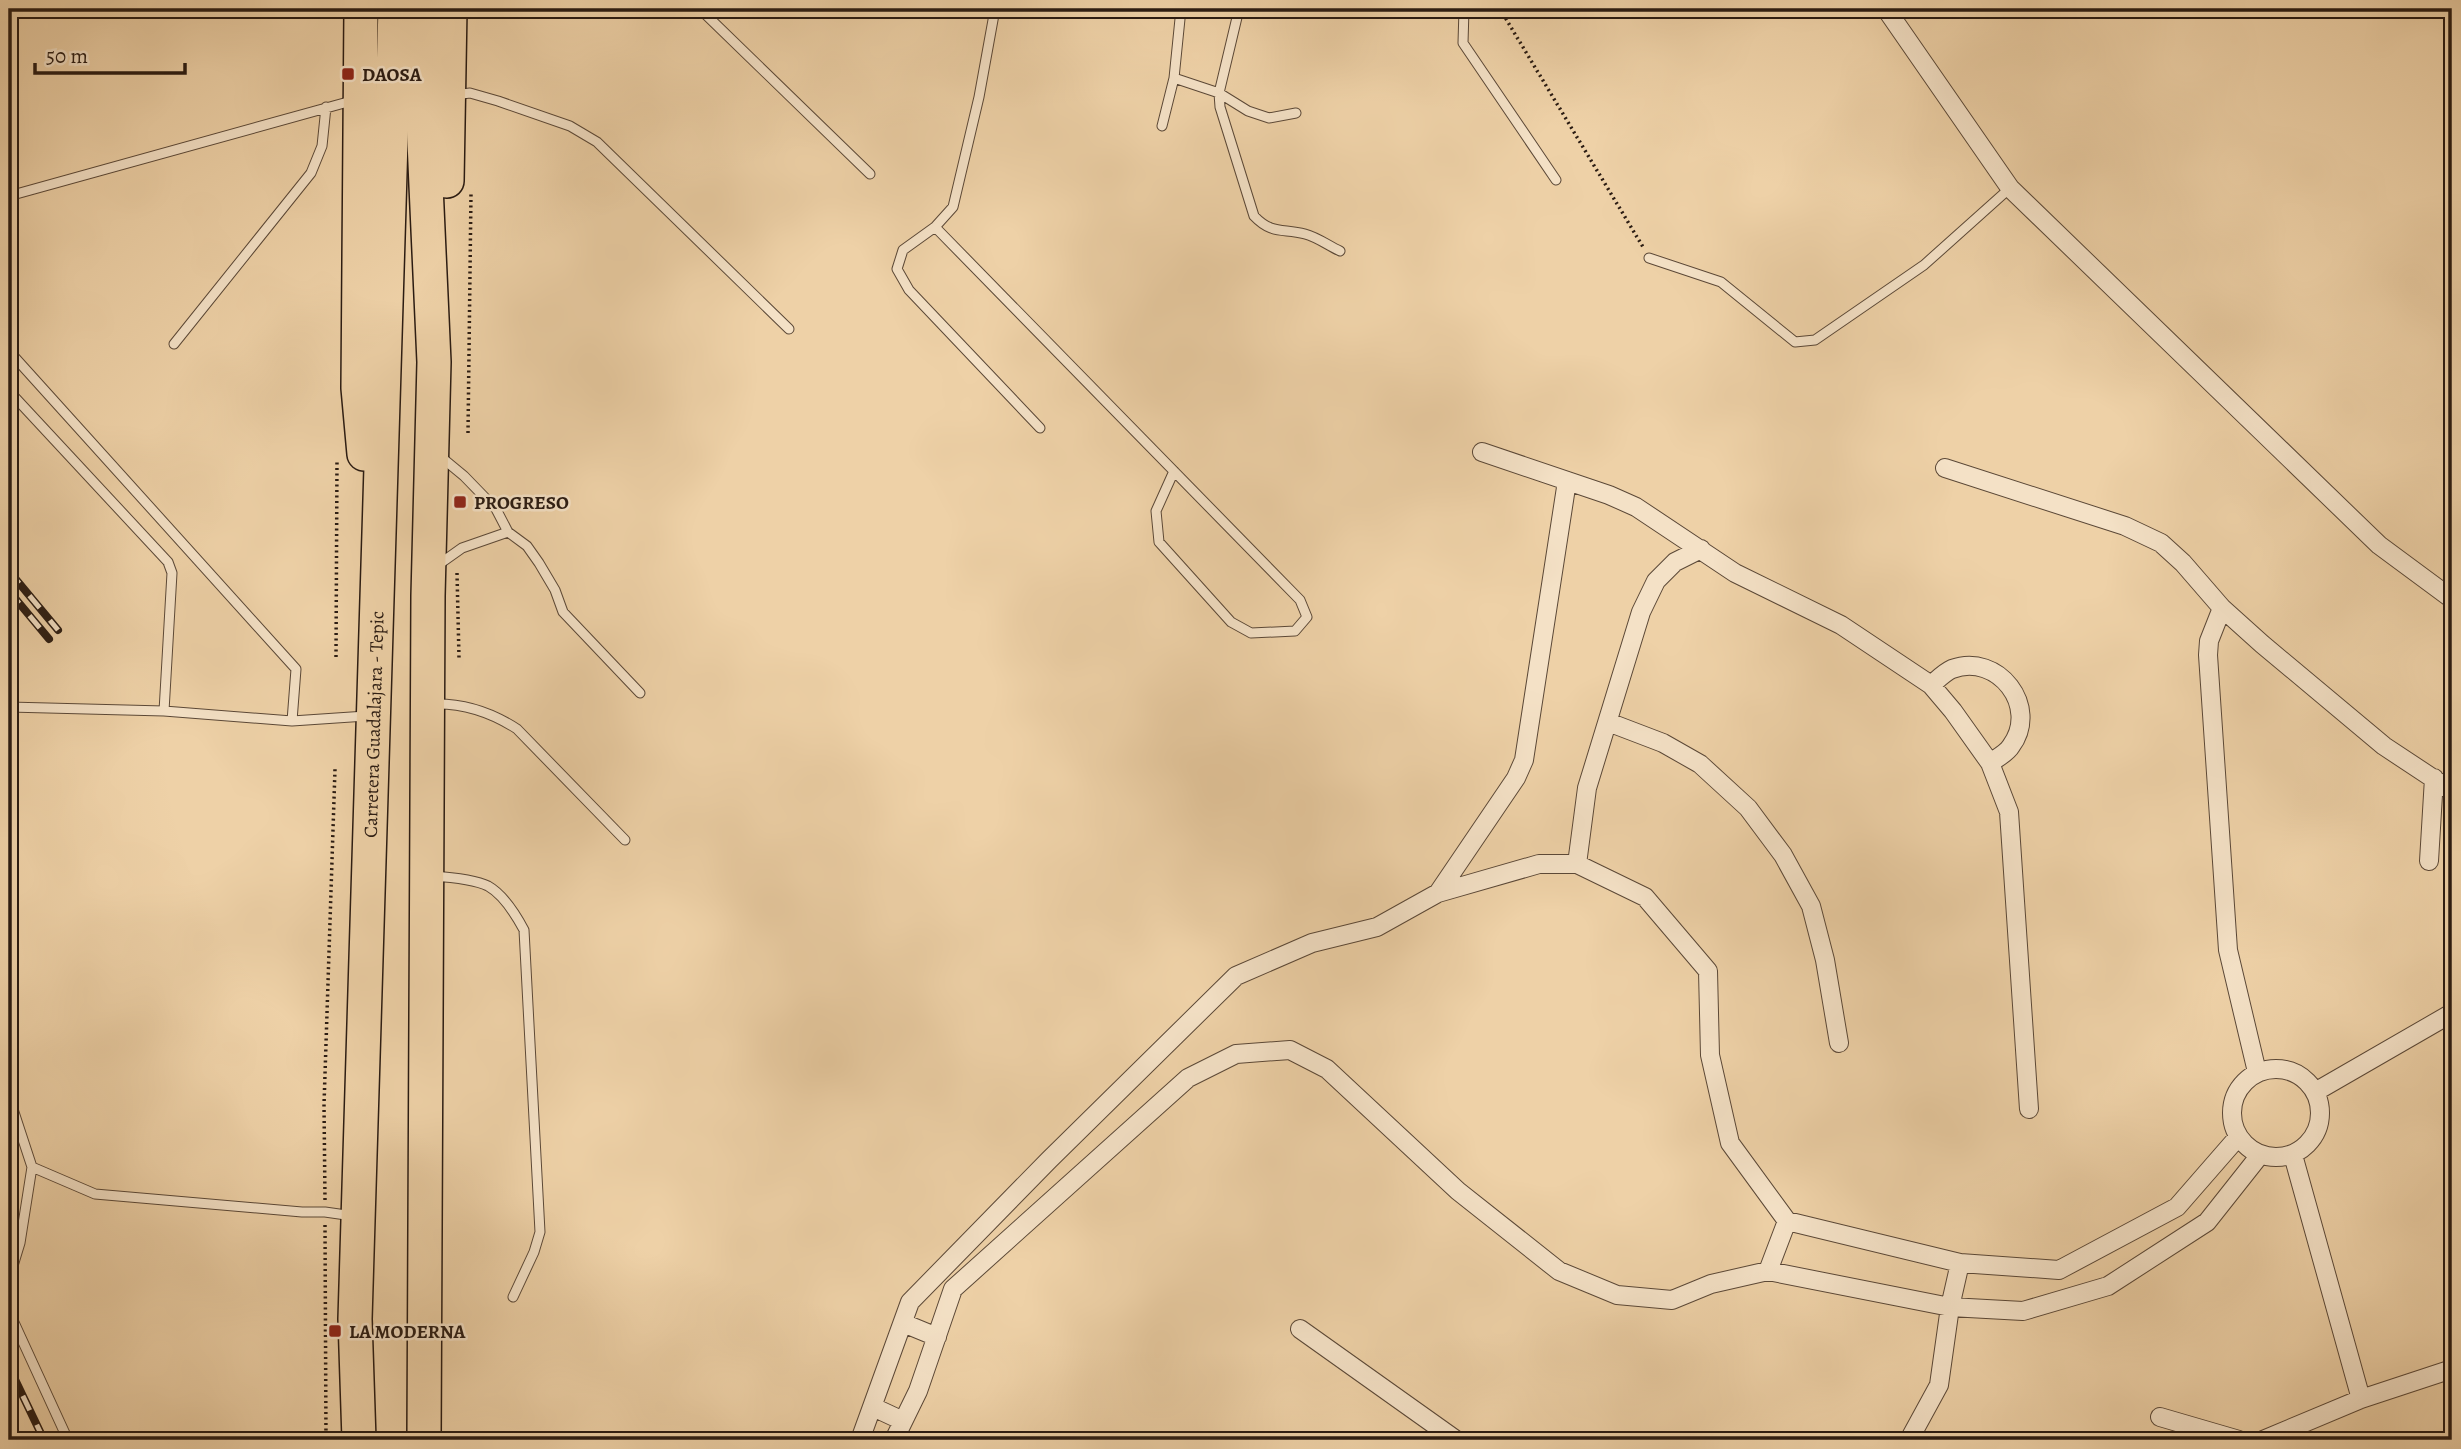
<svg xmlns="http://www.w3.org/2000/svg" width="2461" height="1449" font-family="Alegreya,serif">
<rect width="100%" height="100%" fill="#eed1a7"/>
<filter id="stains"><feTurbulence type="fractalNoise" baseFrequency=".00286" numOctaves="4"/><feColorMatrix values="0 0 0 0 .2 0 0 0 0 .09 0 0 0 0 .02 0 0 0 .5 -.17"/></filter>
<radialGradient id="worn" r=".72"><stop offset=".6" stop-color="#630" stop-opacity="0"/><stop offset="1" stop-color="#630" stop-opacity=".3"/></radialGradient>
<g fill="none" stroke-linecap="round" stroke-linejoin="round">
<!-- lane casing -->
<g stroke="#5b4837" stroke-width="11">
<path id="lane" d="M700,9l170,165
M995,9l-16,88 -26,110 -18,20 -32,23 -6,19 12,21 131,138
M1181,9l-7,69 45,15 29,18 21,7 27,-5
M1239,9l-20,84 1,14 34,109c18,19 29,12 51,18 12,3 24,12 35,17
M1464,9l-1,34 93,137
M454,95l16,-2 28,8 72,25 27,16 192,187
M1162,126l12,-48
M9,196l346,-96
M935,227l365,373 7,17 -12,14 -44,2 -20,-11 -72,-80 -3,-31 18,-40
M1649,258l72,24 74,60 20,-2 109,-75 86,-77
M174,344l137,-171 11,-27 4,-39
M9,351l287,318 -4,52 74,-5
M9,391l159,171 4,11 -8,138
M441,457l23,19 32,33 12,23 19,14 12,17 16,27 8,22 77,81
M438,565l24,-17 46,-16
M433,704c31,-1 58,8 84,25l108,111
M9,707l155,4 128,10
M432,876c15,1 42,3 56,10 16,9 28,29 36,44l16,302 -6,20 -21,45
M9,1097l23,70 -12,76 -11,36
M32,1167l63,27 207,18h23l28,4
M9,1285l3,33 56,122"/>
</g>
<!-- street casing -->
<g stroke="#5b4837" stroke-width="20">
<path id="street" d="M1886,9l124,179 369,357 73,54
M1482,452l127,43 27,12 99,66 106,52 90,60 22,26 37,52 19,49 20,297
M1945,468l180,58 36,17 22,20 39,45 40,36 122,102 68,45
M2222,608l-13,33 -1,14 20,295 29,122
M1931,685c6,-5 14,-13 21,-16 46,-17 88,38 59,77 -4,7 -14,12 -21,17
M1608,722l55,21 37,21 48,44 35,47 28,51 14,54 14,83
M2429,861l5,-83
M1577,864l10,-76 54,-176 15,-31 19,-19 26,-13
M1438,893l78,-115 8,-18 43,-279
M2232 1113a44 44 0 1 1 88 0a44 44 0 1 1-88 0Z
M2315,1092l137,-79
M2293,1155l68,244
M1768,1271l19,-50
M903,1323l34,14
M1300,1329l156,111
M873,1407l30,14
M2160,1417l79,23
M860,1440l50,-138 139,-142 187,-184 76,-33 65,-16 61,-34 101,-29h38l68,33 63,74 2,84 20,88 57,78 173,42 99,7 118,-63 61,-70
M894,1440l24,-49 35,-102 235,-211 48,-24 54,-4 37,19 131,122 101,80 58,24 55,5 39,-16 57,-13 182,36 73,4 85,-25 99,-64 53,-67
M1909,1440l30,-55 11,-78 10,-44
M2263,1440l98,-41 91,-30"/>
</g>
<!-- highway casing -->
<g stroke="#2a1b12" stroke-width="36">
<g id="highway">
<path d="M361,9l-3,379 6,66"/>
<path d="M418,9l16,353 -6,234 -4,844"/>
<path d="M447,181l3,-172"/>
<path id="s1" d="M359,1440l-4,-121 40,-1310"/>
</g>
</g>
<!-- path -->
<path stroke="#2a1b12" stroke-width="3.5" stroke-dasharray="2 3.5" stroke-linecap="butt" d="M1500,9l143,238
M468,433l3,-240
M457,573l2,85
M336,657l1,-197
M325,1200l-1,-95 11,-336
M325,1225l1,215"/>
<!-- lane -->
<use href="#lane" stroke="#f4e1c6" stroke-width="9"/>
<!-- street -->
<use href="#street" stroke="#f4e1c6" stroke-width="18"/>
<!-- highway -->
<use href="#highway" stroke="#eed1a7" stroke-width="33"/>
<!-- rail casing -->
<g stroke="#2a1b12" stroke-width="8">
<path id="rail" d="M9,571l49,59
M9,591l40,48
M9,1367l35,73"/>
</g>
<!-- rail -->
<use href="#rail" stroke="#f4e1c6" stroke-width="5" stroke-dasharray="16" stroke-linecap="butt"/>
</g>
<!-- markers -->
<g fill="#8f2418" stroke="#f4e1c6" stroke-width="2.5">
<rect x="341" y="67" width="14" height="14" rx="3.5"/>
<rect x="453" y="495" width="14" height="14" rx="3.5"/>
<rect x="328" y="1324" width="14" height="14" rx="3.5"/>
</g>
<g text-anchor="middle" stroke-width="5" stroke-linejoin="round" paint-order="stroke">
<!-- poi labels -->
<g font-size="19" font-weight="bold" fill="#2a1b12" stroke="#f4e1c6" text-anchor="start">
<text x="362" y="81">DAOSA</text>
<text x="474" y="509">PROGRESO</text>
<text x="349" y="1338">LA MODERNA</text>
</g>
<!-- street labels -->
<g font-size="19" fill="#2a1b12" stroke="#f4e1c6">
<text dy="7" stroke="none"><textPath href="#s1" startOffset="716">Carretera Guadalajara - Tepic</textPath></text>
</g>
</g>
<!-- margin -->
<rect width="2461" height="1449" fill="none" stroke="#eed1a7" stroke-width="35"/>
<rect x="10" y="10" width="2440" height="1428" fill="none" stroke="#2a1b12" stroke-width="3.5"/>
<rect x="18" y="18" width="2426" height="1414" fill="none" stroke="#2a1b12" stroke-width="2"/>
<!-- scale -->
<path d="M35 63v10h150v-10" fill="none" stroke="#2a1b12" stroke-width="3.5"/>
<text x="46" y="63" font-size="21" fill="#2a1b12" stroke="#f4e1c6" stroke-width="5" paint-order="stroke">50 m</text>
<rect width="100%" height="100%" filter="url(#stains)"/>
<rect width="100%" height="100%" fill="url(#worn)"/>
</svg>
